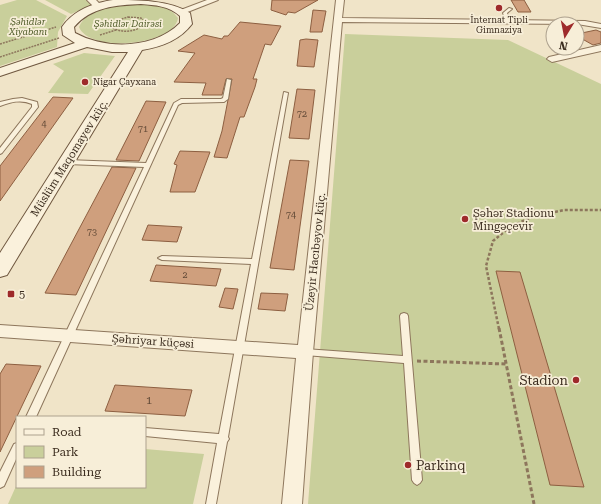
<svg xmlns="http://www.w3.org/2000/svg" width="601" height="504" font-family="'Roboto Serif',serif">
<rect width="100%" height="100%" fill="#f0e4c8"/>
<!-- green -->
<path fill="#c9cf9b" d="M17,0h19l31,16 -9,16 -1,15 -57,19v-61z
M45,0h41l6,5 -21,9z
M142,4c13,1 28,2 36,14 -4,28 -89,35 -99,9 9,-21 42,-22 63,-23z
M345,34l163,6 93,44v420h-293z
M84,53l31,3 -27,38 -40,-1 16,-22 -11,-7z
M145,449l59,5 -11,50h-185l9,-20v3h128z"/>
<!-- building -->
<path fill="#cf9f7d" stroke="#8d5f41" d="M272,0h46l-23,13 -7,-1 -2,3 -15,-5z
M511,0h13l7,12h-13z
M313,10l13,1 -4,21h-12z
M240,22l41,4 -10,19 -6,-1 -12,35h4l-2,8 -11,30h-4l-13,41 -13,-1 8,-26 10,-52h-6l-4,16h-20l4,-12 -32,-1 21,-29 -17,-2 26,-16 18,4 2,-3h4z
M596,30l5,2v11l-8,2 -16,-9v-2z
M306,39l12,1 -4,27 -17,-1 3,-26z
M297,89l18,1 -6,49 -20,-1z
M53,97l20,1 -73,103v-35z
M146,101l20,1 -27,59 -23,-1z
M180,151l30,1 -15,40h-25l7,-27 -3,-1z
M290,160l19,1 -15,109 -24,-2z
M112,167l24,1 -60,127 -31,-2z
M148,225l34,2 -5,15 -35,-2z
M156,265l65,4 -5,17 -66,-5z
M496,271l24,1 64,215 -34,-2z
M225,288l13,1 -5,20 -14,-2z
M261,293l27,1 -3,17 -27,-2z
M6,364l35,2 -41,86v-78z
M115,385l77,5 -7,26 -80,-5z"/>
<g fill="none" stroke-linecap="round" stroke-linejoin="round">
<!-- lane casing -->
<g stroke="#8d765c" stroke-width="2">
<path id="lane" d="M509,8l3,1 -5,4 3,9 -2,1 -2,-1 -3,-9z
M227,79l4,1 -3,19 -4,3 -42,1 -4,2 -142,312h-10l118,-250 -77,-3 -3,-2 3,-2 79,3 28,-60 7,-4h40l2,-1z
M284,92l4,1 -60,344 1,2 -2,3 -11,62h-10l11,-61 -72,-7v-8l74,6 32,-170 -89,-4 -4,-2 4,-2 90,3z
M22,98l15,4 1,5 -36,46 -2,1v-6l32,-41v-3c-11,-5 -21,-2 -32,2v-4l13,-3z
M404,313l3,1 1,2 14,164 -2,3 -3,2 -3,-2 -2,-3 -8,-117 -99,-8 -3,-1 -1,-2 1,-2 3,-1 98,7 -3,-40 1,-2z
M17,443v14l-13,29 -4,2v-16l14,-28z"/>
</g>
<!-- street casing -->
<g stroke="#8d765c" stroke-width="2">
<path id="street" d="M87,0h9l7,7 -7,2z
M207,0h11l-33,13 -7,-2z
M336,0h8l-2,18 243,3 16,3v4l-24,-4 -235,-2 -29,330 -11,152h-20l14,-146 -296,-21v-12l298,20z
M601,45v6l-49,11 -5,-3 2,-2z"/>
</g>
<!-- secondary casing -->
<g stroke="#6f573f" stroke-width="2">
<path id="secondary" d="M113,0c25,0 57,0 77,13l2,11c-12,16 -31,23 -50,26l-135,225 -7,2v-24l128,-201h-16l-25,-5 -87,29v-8l75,-25 -12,-8 -1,-8c12,-17 31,-24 51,-27zM141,4c14,1 28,2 39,12v7c-26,26 -74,27 -105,10l-1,-6c17,-20 42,-22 67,-23z"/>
</g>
<!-- path-far2 -->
<path stroke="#8d765c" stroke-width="1.5" stroke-dasharray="2 1" stroke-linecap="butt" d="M128,17l13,1 5,5c-9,9 -24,11 -35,4l4,-6z
M100,35l16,-5
M0,44l56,-17
M0,57l59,-19"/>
<!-- path-far1 -->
<path stroke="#8d765c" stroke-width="2.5" stroke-dasharray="3 2" stroke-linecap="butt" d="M499,329l-13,-63 7,-25 17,-14 22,-10 32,-7h37"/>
<!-- path -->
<path stroke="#8d765c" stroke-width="3" stroke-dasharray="4 2.5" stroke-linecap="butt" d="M499,328l35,176
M417,361l89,3"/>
<!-- lane -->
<use href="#lane" fill="#faf1dc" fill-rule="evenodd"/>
<!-- street -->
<use href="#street" fill="#faf1dc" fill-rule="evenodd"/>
<!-- secondary -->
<use href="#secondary" fill="#faf1dc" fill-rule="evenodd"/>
</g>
<!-- markers -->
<g fill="#9e2a2b" stroke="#f7eed8" stroke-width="1.5">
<circle cx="499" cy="8" r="4"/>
<circle cx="85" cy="82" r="4"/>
<circle cx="465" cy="219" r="4"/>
<rect x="7" y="290" width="8" height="8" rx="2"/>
<circle cx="576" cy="380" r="4"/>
<circle cx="408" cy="465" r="4"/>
</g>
<g text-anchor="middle" stroke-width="3.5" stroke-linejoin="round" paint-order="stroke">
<!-- far-poi labels -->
<g font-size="9" fill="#3d2e20" stroke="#f7eed8">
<text x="499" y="23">İnternat Tipli<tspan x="499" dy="10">Gimnaziya</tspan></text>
<text x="93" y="85" text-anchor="start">Nigar Çayxana</text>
</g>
<!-- far-park labels -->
<g font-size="9" font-style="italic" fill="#4d5a26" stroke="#f7eed8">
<text x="28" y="25">Şəhidlər<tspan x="28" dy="10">Xiyabanı</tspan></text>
<text x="128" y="27">Şəhidlər Dairəsi</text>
</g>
<!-- number labels -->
<g font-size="9" fill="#624a37">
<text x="302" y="117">72</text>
<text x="44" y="127">4</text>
<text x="143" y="132">71</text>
<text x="291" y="218">74</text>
<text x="92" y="235">73</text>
<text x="185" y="278">2</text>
</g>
<!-- street labels -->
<g font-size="11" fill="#3d2e20" stroke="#f7eed8">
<text transform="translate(69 158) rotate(-58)" y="4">Müslüm Maqomayev küç.</text>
<text transform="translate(315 252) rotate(-84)" y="4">Üzeyir Hacıbəyov küç.</text>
<text transform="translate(153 341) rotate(4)" y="4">Şəhriyar küçəsi</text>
</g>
<!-- poi labels -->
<g font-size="11" fill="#3d2e20" stroke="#f7eed8" text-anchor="start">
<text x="473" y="217">Şəhər Stadionu<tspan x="473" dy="13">Mingəçevir</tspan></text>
<text x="19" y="298">5</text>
</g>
<!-- near-number labels -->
<g font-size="11" fill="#624a37">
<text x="149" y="404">1</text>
</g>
<!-- near-poi labels -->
<g font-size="13" fill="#3d2e20" stroke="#f7eed8" text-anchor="end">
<text x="568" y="385">Stadion</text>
<text x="416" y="470" text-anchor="start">Parkinq</text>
</g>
</g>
<!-- legend -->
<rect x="16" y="416" width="130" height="72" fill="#f7eed8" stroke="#ada18e"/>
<rect x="24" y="429" width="20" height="6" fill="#faf1dc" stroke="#ada18e"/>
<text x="52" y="436" font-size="12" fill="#3d2e20">Road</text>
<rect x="24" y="446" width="20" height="12" fill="#c9cf9b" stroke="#ada18e"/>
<text x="52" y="456" font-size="12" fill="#3d2e20">Park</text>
<rect x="24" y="466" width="20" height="12" fill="#cf9f7d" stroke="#ada18e"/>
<text x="52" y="476" font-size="12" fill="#3d2e20">Building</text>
<!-- north arrow -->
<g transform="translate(565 36) rotate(190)"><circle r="19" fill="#f7eed8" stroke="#ada18e"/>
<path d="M0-3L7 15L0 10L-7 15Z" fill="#9e2a2b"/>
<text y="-6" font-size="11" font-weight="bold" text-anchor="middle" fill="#3d2e20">N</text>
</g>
</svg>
